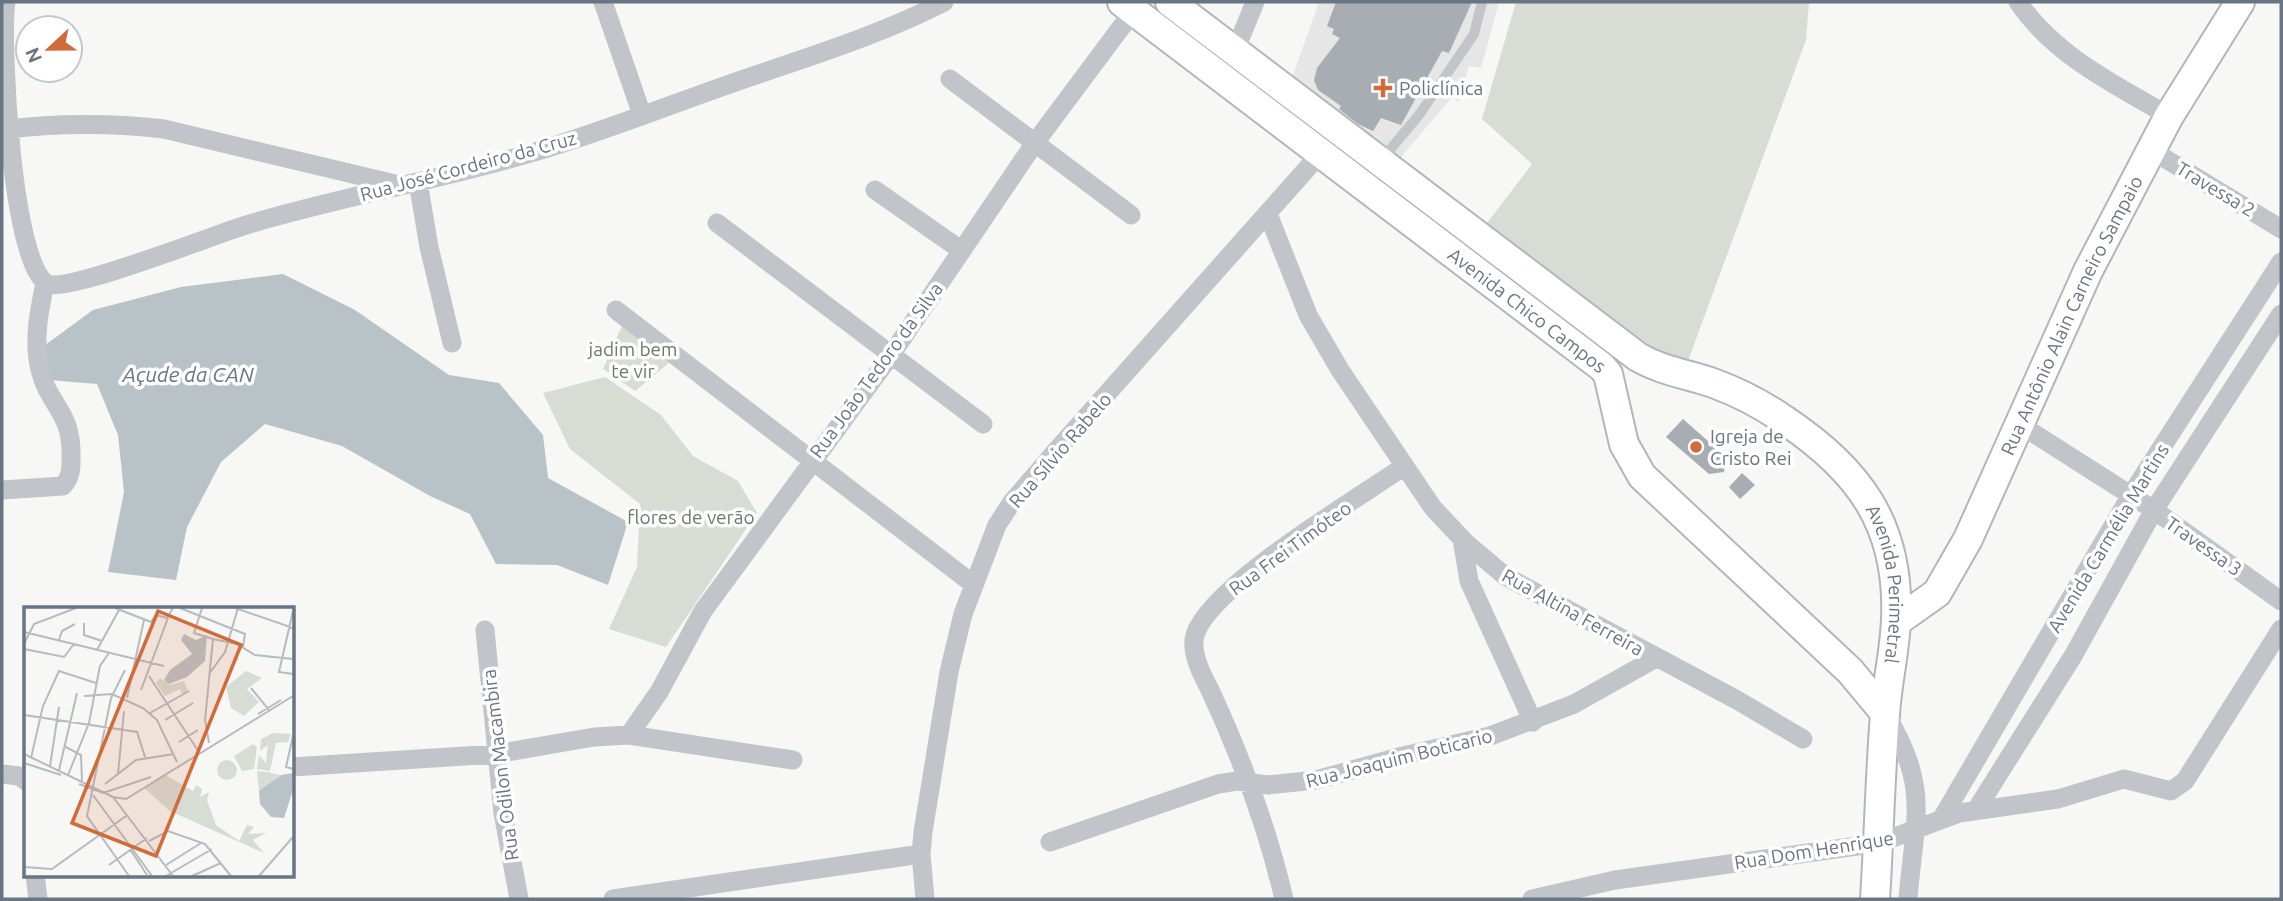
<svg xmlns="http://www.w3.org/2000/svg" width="2283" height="901" font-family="Ubuntu,sans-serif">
<rect width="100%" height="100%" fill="#f7f7f5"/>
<!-- built -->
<path fill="#e5e6e5" d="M1319,2h180l-18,66 -12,-2 -10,36 -7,-5 -56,66 -104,-85z"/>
<!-- green -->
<path fill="#d7dcd5" d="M1516,2h293l-3,38 -118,321 -36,-6 -168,-128 48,-63 -50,-45z
M626,317l44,45 -35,29 -32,-22z
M605,377l56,38 32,41 45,25 19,32 -91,134 -57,-18 28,-62 3,-63 -70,-55 -27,-56z"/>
<!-- water -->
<path fill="#b9c2c7" d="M283,274l72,36 94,65 50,8 44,52 5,43 80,44 -20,63 -51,-20 -61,-1 -26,-50 -40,-18 -88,-50 -77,-22 -44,38 -34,65 -11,53 -68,-8 16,-80 -6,-57 -21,-51 -48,-4 -12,-29 56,-41 88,-23z"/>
<!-- building -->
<path fill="#a7adb3" d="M1336,2h136l-23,51 -7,-2 -41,74 -20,-7 -8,13 -15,-7 -19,-15 2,-3 -23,-16 -4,-10 3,-12 23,-30 -8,-4 2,-5 -7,-3z
M1683,419l43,38 -2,15 -15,2 -43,-37z
M1742,473l13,12 -15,14 -11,-12z"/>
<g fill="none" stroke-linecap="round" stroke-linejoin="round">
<!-- secondary casing -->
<g stroke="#b2b6bb" stroke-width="32">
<g id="secondary">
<path id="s1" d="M1122,2l480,365 6,7 16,70 18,32 208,195 35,42"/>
<path id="s2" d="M1170,2l468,355c24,14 49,17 75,26 25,9 48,21 70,36 77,51 117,107 113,200 -1,32 -9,63 -11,95 -5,62 -6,124 -10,185"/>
<path id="s3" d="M1896,622l41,-29 31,-54 120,-268 81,-155 71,-114"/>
</g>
</g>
<!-- lane -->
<path stroke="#c1c4c8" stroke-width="10" d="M1382,159l37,-44 55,-81 8,-32"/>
<!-- street -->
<path stroke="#c1c4c8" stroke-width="19" d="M6,2c-6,39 6,268 42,282 21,8 164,-48 195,-58 95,-29 193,-45 288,-73 75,-22 148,-52 222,-77 64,-22 131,-43 191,-74
M603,2l39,113
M2018,2c37,54 96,82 151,114
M1235,51l20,-49
M950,79l181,136
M2,130c54,-7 108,-7 162,-1l231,55
M2151,150l130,79
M418,182l11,65 23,96
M875,190l86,60
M1268,214l40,101 32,55 93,138 33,35 39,33 232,124 66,39
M717,223l266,201
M616,310l357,274
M2019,424l135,86 127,91
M2,490l61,-4c7,-8 8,-15 8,-25 2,-51 -21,-52 -31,-91 -7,-29 -1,-58 5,-87
M1462,539l7,42 64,141
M485,630l18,183 16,86
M1886,715c45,73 28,106 22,184
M629,735l30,-43 44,-81 188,-256 143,-211 106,-142
M292,767l204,-13 98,-17 35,-2 164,25
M2,774l17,2 7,5
M1976,810l97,-154 81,-146 127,-196
M1942,818l189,-323 150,-233
M1050,842l168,-58 19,-3 31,4 48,-5 87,-24 87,-20 84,-32 82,-46
M35,875l3,24
M613,899l308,-45
M925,899l-4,-45 2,-22 26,-160 14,-58 34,-89 15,-23 44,-51 264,-297
M1284,899c-17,-73 -42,-140 -74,-209 -8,-15 -20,-38 -15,-55 15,-49 162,-136 208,-168
M1532,899l83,-19 264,-37 80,-30 99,-14 66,-20 47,12 14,-10 96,-152"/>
<!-- secondary -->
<use href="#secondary" stroke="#fff" stroke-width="28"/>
</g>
<!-- markers -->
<g fill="#d26b3a" stroke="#fff" stroke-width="2.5">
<path d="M1379.5 77.5h7v7h7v7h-7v7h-7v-7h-7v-7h7z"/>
<circle cx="1696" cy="447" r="7"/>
</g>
<g text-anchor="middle" stroke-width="7" stroke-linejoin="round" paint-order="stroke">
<!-- poi labels -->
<g font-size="19" fill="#6a7583" stroke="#fff" text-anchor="start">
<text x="1399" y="95">Policlínica</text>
<text x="1710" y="443">Igreja de<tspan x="1710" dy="22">Cristo Rei</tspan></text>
</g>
<!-- street labels -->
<g font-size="19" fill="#6a7583" stroke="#fff">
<text transform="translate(468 166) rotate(-15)" y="7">Rua José Cordeiro da Cruz</text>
<text transform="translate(2216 189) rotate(31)" y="7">Travessa 2</text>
<text dy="7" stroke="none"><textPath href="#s1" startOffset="509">Avenida Chico Campos</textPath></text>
<text dy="7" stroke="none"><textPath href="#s3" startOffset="359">Rua Antônio Alain Carneiro Sampaio</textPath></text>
<text transform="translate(876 370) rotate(-54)" y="7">Rua João Tedoro da Silva</text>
<text transform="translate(1060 450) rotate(-49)" y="7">Rua Sílvio Rabelo</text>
<text transform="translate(2108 538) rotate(-59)" y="7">Avenida Carmélia Martins</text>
<text transform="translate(2204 546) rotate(35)" y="7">Travessa 3</text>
<text transform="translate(1290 548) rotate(-36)" y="7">Rua Frei Timóteo</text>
<text dy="7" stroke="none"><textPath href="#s2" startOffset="952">Avenida Perimetral</textPath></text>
<text transform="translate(1573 612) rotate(29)" y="7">Rua Altina Ferreira</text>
<text transform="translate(1399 758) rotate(-14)" y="7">Rua Joaquim Boticario</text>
<text transform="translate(500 765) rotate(-97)" y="7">Rua Odilon Macambira</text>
<text transform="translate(1814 850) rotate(-9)" y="7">Rua Dom Henrique</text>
</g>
<!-- park labels -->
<g font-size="19" fill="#6a7b68" stroke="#fff">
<text x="633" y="356">jadim bem<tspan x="633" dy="22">te vir</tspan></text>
<text x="691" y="524">flores de verão</text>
</g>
<!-- water labels -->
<g font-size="21" font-style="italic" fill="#65767f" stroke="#fff">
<text x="188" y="382">Açude da CAN</text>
</g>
</g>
<!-- overview -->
<g transform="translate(24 607)">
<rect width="270" height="270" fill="#f7f7f5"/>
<path d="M222,64l16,7 -15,11 12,13 -15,14 -13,-8 -5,-21zM136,71l10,7 14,-4 4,10 -6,3 -2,-5 -15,7 -9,-13zM249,126l18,1 -3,8 -12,1 -6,28 -13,-2 2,-14 7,8 2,-18 -8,6 1,-12zM229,137l4,3 -3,22 -12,2 -8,-15zM193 163a10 10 0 1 1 20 0a10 10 0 1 1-20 0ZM233,164l10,1 13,3 -21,17zM140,167l29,17 3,-6 6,4 -2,8 9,-5 -2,8 9,25 23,16 8,-16 7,2 -6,7 18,-1 -13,7 11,13 -94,-42 -26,-23z" fill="#d7dcd5"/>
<path d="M160,27l12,6 11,-5 -2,26 -18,16 -18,7 -5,-4 6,-10 22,-16 -11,-14zM269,166v17l-9,28 -13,-1 -11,-13 -1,-13 22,-16z" fill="#b9c2c7"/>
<path fill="none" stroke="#b6bbc0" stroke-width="2" d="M91,1l36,14 5,-7 11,3 6,-10M156,1l65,26 -2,13M178,1l-8,25 19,6M211,1l58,20M269,4l-14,61 14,2M60,16v12l18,6M0,25l140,34M35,33l3,-9 13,-7M0,37l10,-20 42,-16M0,42l40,8 10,-13M73,43l22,-40M101,63l-14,28 -24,118 42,60M185,67l16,-22 13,-44M125,69l50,76M227,81l18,22M117,83l27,-72M60,89l28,-2 31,14 14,12 20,42M103,91l17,-78M126,106l39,-22M234,107l23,-14M0,108l113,17 8,25M141,113l28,-17M269,129l-7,31 7,2M155,135l19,-12M185,136l-4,-23 8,-81 24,5 18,11 38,4M40,139l17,9 1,27M0,147l89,43 13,2 167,-103M7,151l12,-52 16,-35 37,12M0,156l37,12M26,159l9,-59M35,163l18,-77M94,167l6,-63M44,168l21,-52 11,-57 9,-13M55,177l24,9 48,-16M81,177l31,-24 38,-6M69,188l59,81M89,190l60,79M125,234l19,-10 37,13 26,32M106,242l17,26M85,258l38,-27M142,258l35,-22M0,260l28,2 74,-53M142,269l46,-27M168,269l29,-13M235,269l34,-39"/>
<path fill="#d26b3a" fill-opacity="0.15" stroke="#d26b3a" stroke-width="3.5" d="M134,4l83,34 -85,211 -84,-33z"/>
<rect width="270" height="270" fill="none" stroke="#6a7583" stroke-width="3.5"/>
</g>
<!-- border -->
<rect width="2283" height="901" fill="none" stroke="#6a7583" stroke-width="7"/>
<!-- north arrow -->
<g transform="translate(49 49) rotate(248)"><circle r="33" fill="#ffffff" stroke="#c3c8cd" stroke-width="2"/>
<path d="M0-5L12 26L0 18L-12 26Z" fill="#d26b3a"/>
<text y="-10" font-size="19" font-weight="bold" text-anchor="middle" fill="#6a7583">N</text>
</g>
</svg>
